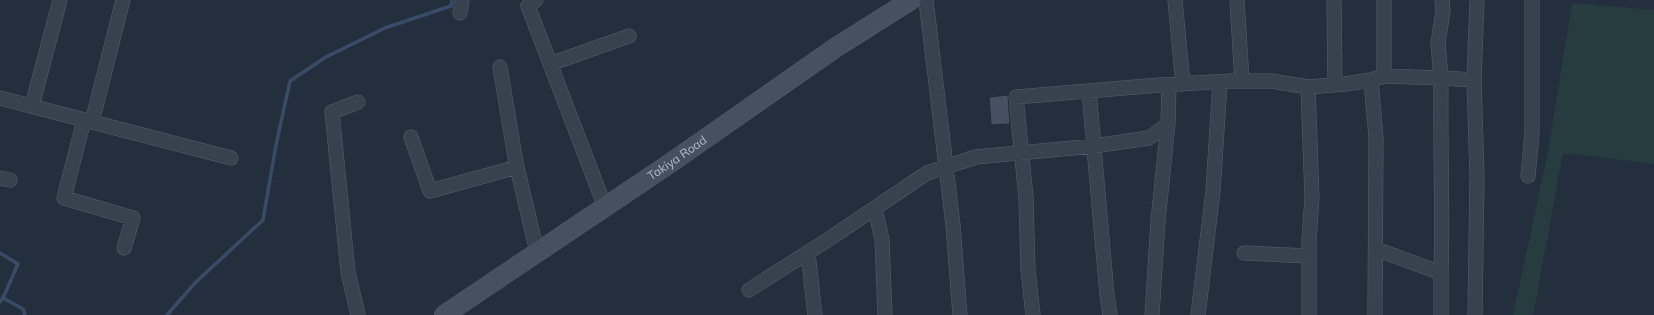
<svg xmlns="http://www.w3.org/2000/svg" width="1654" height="315" font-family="Mulish,sans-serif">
<rect width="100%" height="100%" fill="#242f3e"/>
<!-- green -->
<path fill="#263c3f" d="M1572,3l82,7v154l-78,-10h-13l-30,161h-20l35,-163z"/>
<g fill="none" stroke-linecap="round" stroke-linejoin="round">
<!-- stream -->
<path stroke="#394c67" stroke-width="3.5" d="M0,253l18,11 -15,34
M0,302l3,-4 20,11 2,6
M167,315l29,-33 67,-62 13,-75 14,-64 36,-24 59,-29 66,-22 1,-6"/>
</g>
<!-- building -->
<path fill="#455162" stroke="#1f2835" d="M1008,95l2,29 -19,1 -2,-28z"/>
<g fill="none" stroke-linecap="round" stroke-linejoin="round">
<!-- street casing -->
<g stroke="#565f6c" stroke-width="15">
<path id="street" d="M536,0l-8,6 77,201
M926,0l27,225 7,90
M1175,0l8,84
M1237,0l5,81
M1334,0l1,84
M1384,0v76
M460,13l2,-13
M550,64l79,-28
M500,67l16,96 21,89
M1371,80l13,-4 57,2 -3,-35 5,-32 -1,-11
M1474,80l3,-80
M1089,91l18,204 3,20
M0,98l231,60
M32,106l28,-106
M84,120l-20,78 69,20 -9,30
M92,122l31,-122
M411,137l19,54 87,-24
M1528,176l4,-43v-133
M0,178l10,2
M875,208l7,32 3,75
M1376,249l65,24c2,-65 -1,-130 0,-195l33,2 3,96 -2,139
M808,253l7,62
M1244,253l65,3
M749,290l83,-53 95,-64 49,-16 118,-11 55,-8 19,-14
M358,315l-10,-43 -16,-160 26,-10
M1033,315l-5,-45 -2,-72 -10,-101 143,-12 72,-4h40l37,6
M1152,315l6,-94 10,-97 1,-39
M1198,315l15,-124 7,-109
M1309,315v-75l3,-42 -4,-111 37,-3 26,-4 5,57 -1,178
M1441,315v-42"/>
</g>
<!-- secondary casing -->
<g stroke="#565f6c" stroke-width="20">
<g id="secondary">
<path id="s1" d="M444,315l225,-151 166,-116 76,-48"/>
</g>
</g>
<!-- street -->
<use href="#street" stroke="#38414e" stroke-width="14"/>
<!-- secondary -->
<use href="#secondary" stroke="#465061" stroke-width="19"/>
</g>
<g text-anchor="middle" stroke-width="4" stroke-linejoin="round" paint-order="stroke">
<!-- street labels -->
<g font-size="12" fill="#b4bcc9" stroke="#1d2633">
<text dy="4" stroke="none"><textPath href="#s1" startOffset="281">Takiya Road</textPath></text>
</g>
</g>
</svg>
